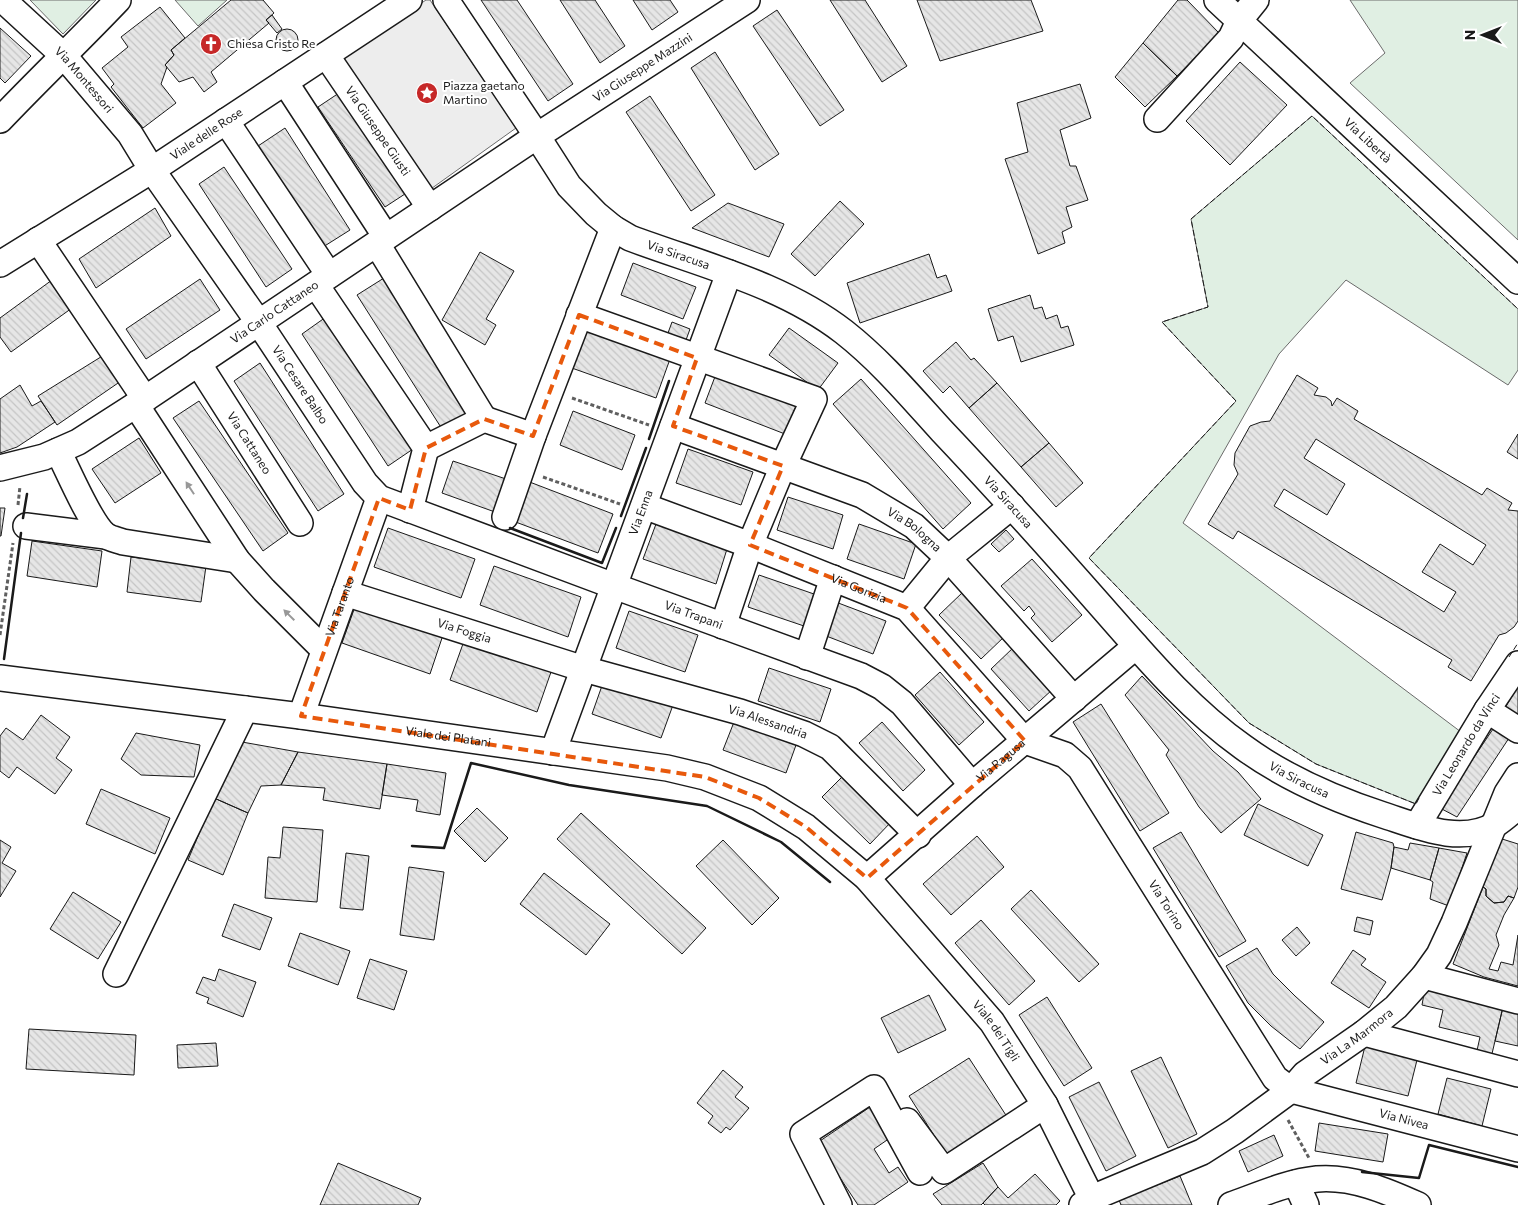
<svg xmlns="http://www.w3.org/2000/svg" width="1518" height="1205" font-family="Commissioner,sans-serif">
<defs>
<pattern id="building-back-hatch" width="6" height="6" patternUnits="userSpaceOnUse" patternTransform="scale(1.25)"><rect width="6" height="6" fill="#e6e6e6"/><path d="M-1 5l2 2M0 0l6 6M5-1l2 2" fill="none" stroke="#c5c5c5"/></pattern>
</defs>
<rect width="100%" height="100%" fill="#fff"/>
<!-- grass -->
<path fill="#e0efe3" stroke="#6a6a6a" d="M30,0h66l-33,34z
M175,0h52l-29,26z
M1350,0h168v240l-168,-157 35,-30z
M1312,116l206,193v61l-10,15 -162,-105 -67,74 -96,169 278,209 -45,72 -100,-40 -67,-41 -160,-165 147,-157 -74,-79 46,-15 -17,-88z"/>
<!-- parking -->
<path fill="#ededed" stroke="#6a6a6a" d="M426,0h4l86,128 -88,63 -89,-133z"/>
<!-- building -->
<path fill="url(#building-back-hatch)" stroke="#1a1a1a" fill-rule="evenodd" d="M231,0h32l11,13 -8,7 3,3 -58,49 6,10 -13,10 -11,-15 -14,5 -14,-17 9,-10 -3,-5z
M481,0h36l56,84 -25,17z
M560,0h35l30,46 -25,17z
M633,0h37l8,12 -26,18z
M830,0h35l42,66 -25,16z
M917,0h114l12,31 -103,30z
M1178,0h9l32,33 -42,43 -34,-33z
M160,7l25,31 -14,12 3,5 -9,10 2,2 -6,17 15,19 -33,25 -32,-41 3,-3 -12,-16 26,-21 -7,-10z
M777,10l67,100 -24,16 -67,-100z
M272,15l10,14 -5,4 -11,-13z
M0,28l31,28 -26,27 -5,-5z
M276 40a11 11 0 1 1 22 0a11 11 0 1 1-22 0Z
M1143,43l34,33 -32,31 -30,-30z
M715,52l64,102 -24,16 -64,-102z
M1240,62l47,43 -57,60 -44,-44z
M1080,84l11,34 -31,12 10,36h6l12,34 -22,7 6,20 -10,5 3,11 -27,11 -33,-95 23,-7 -11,-49z
M342,91l66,101 -23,15 -67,-100z
M650,96l65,99 -24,16 -65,-99z
M285,128l65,102 -27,17 -65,-101z
M224,167l68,102 -26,18 -67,-103z
M840,201l24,23 -49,52 -24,-22z
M728,203l56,21 -15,33 -77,-29z
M155,208l16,28 -75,52 -17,-29z
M480,252l34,19 -28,48 10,6 -11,20 -43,-25z
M929,254l8,24 9,-3 6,16 -92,32 -13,-40z
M633,263l63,24 -13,32 -62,-24z
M384,278l84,134 -26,17 -85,-134z
M200,279l20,31 -74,49 -20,-30z
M52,280l20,28 -61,44 -11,-15v-19z
M1030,295l4,14 8,-2 4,12 11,-4 4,13 7,-2 6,19 -53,17 -8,-26 -15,5 -10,-32z
M326,317l87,132 -25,17 -86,-132z
M672,322l18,7 -4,11 -18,-7z
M583,327l87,32 -14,39 -87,-31z
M789,328l49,35 -20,27 -49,-35z
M956,342l15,18 3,-2 23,25 -28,25 -19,-22 -7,7 -20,-22z
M104,355l17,26 -64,44 -19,-29z
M260,363l84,131 -26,17 -84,-130z
M716,374l80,32 -11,28 -80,-31z
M1297,375l21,13 -4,7 12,2 5,4 1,5 5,-8 21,13 -4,8 128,76 5,-7 25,15 -4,7 10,1v110l-4,6 -8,6 -7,2 -28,46 -23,-14 4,-7 -214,-129 -5,8 -25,-15 30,-50 -4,-9 1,-12 15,-27 11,-4 9,-1zM1316,439l170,106 -13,20 -33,-21 -18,28 34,20 -12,20 -170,-106 10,-17 43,26 18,-31 -41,-26z
M861,379l110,124 -28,26 -110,-125z
M997,383l52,60 -28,24 -52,-59z
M20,385l12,21 9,-5 14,21 -38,25 -17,6v-54z
M199,401l89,132 -25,18 -90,-133z
M573,411l62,24 -13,35 -62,-25z
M1518,434v25l-11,-7z
M139,438l22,35 -46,30 -23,-34z
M1049,443l34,40 -27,24 -35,-40z
M688,449l65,23 -12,33 -65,-22z
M453,461l53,18 -11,33 -53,-19z
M527,481l86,33 -15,39 -85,-32z
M788,497l55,18 -10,34 -56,-19z
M0,508h5l-4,28h-1z
M656,524l71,25 -11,35 -73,-25z
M859,524l57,20 -12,35 -57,-20z
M388,528l87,31 -14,39 -87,-31z
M1006,530l8,9 -15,13 -8,-8z
M32,541l70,10 -5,36 -70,-11z
M131,557l75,9 -5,36 -74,-10z
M1032,559l50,56 -30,27 -21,-24 4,-4 -6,-8 -5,5 -23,-25z
M494,566l87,31 -13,40 -88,-32z
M759,575l55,19 -10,32 -56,-19z
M963,592l42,44 -24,23 -42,-44z
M833,601l53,20 -13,33 -52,-20z
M356,604l87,31 -13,39 -88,-31z
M629,611l69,24 -13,37 -69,-24z
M464,641l87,31 -14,40 -87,-32z
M1014,647l39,42 -24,22 -38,-42z
M769,668l62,21 -11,33 -62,-21z
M940,672l44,50 -25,23 -44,-50z
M1142,676l71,75 25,21 23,27 -40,34 -22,-26 -33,-52 3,-5 -44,-55z
M604,680l69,25 -12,33 -69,-24z
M1518,686v30l-13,-8z
M1101,704l68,109 -29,18 -67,-109z
M41,715l29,22 -14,21 16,12 -17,24 -38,-27 -8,11 -9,-7v-35l6,-8 17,12z
M734,722l62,23 -10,28 -63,-23z
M882,722l43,48 -22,21 -44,-48z
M1495,726l16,9 -54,82 -17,-9z
M136,733l64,12 -6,32 -53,-2 -20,-16z
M242,742l56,10 -17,33 -20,1 -13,27 -34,-15z
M298,752l89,12 -7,45 -57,-9 2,-12 -44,-3z
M387,764l59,9 -6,42 -24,-4 2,-11 -36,-5z
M845,774l47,47 -22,23 -48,-47z
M101,789l69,29 -15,36 -69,-30z
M214,798l34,15 -25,62 -35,-15z
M1258,804l65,31 -15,31 -64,-31z
M477,808l31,30 -23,24 -31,-31z
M581,813l125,115 -24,26 -125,-115z
M283,827l40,3 -6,72 -52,-4 3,-41 12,1z
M1181,832l65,109 -27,16 -66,-109z
M1356,832l37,11 1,4 -3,21 -9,32 -41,-11z
M977,836l27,31 -53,48 -28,-31z
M1499,838l19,6v43l-4,11 -6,-2 -4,6 -10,1 -8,-7v-7l-3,-2z
M0,840l11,7 -9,16 14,8 -16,26z
M723,840l56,58 -27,27 -56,-59z
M1410,843l29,5 -9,32 -39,-12 3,-21 14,3z
M1439,848l28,5 -18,53 -19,-7 3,-17 -3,-2z
M346,853l23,3 -6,54 -23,-2z
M409,867l35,5 -10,68 -34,-5z
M544,873l66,51 -24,31 -66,-51z
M1483,887l3,2v7l8,7 10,-1 4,-6 6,2 -10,17 -8,20 3,10 -10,24 9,2 3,-9 12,3 5,-30v51l-34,-9 -31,-13z
M1031,890l68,74 -20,18 -68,-73z
M73,892l48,30 -23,37 -48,-30z
M234,904l38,14 -12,32 -38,-14z
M1357,917l16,4 -3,14 -16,-4z
M981,920l54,61 -26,24 -54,-62z
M1297,927l13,16 -14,13 -14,-16z
M300,933l50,18 -12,34 -50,-19z
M1257,948l16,26 22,22 29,26 -24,27 -29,-23 -23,-23 -22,-37z
M1353,950l13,9 -5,6 25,17 -17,26 -38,-25z
M370,959l37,12 -13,39 -37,-12z
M219,969l37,13 -13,35 -36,-14 2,-5 -13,-5 7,-16 12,4z
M1425,988l78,19 -12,51 -15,-3 4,-18 -41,-10 4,-17 -21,-5z
M929,995l17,35 -48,23 -17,-35z
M1047,997l45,71 -28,18 -45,-71z
M1503,1007l15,3v36l-23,-5z
M29,1029l107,6 -2,40 -108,-6z
M1366,1042l52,14 -10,40 -52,-13z
M216,1043l2,23 -40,2 -1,-23z
M1161,1057l36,77 -29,14 -37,-77z
M969,1058l42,65 -60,39 -42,-66z
M723,1070l20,17 -8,10 14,11 -19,22 -4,-3 -5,6 -13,-10 5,-7 -16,-13z
M1447,1078l44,11 -9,37 -44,-12z
M1099,1082l37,74 -30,15 -37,-74z
M870,1107l20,31 -16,11 15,24 9,-6 10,15 -34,23h-16l-41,-62z
M1319,1123l69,11 -5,28 -68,-11z
M1274,1135l9,21 -35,16 -9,-21z
M338,1163l83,35 -3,7h-98z
M983,1163l15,24 -15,16 -2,2h-39l-9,-11z
M1035,1174l25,27 -4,4h-71l-2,-2 15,-16 10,11z
M1180,1176l12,29h-71l-2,-5z"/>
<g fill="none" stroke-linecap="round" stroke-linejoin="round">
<!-- minor casing -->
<g stroke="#1a1a1a" stroke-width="28">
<g id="minor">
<path id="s1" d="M3,0l61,56 66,78 22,36 107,153 106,160 14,15 235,88 247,90 21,11 20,16 70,82"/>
<path id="s2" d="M446,0l91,136 32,50 27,28 17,14 17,10c72,27 152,46 214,94 37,29 67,65 98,99 54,57 106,115 158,174 44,50 88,103 143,142 41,30 91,52 140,68 34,11 79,31 113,9 8,-5 15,-12 22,-17"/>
<path id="s3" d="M1217,0l301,281"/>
<path id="s4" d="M326,55l104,153"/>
<path d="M285,82l101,155"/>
<path d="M1157,119l74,-81 8,-17 17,-21"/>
<path d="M0,120c39,-41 79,-79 118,-120"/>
<path d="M226,121l103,154"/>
<path d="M38,240l107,159"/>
<path d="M377,244l107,175"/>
<path id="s5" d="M0,264l152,-94 257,-170"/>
<path d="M316,285l110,163 -16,62"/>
<path d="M579,315l235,84 -31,67 -33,79 -27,81"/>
<path id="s6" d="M198,363l102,160"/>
<path d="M136,405l101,155 27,30 60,60"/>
<path id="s7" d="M673,426l189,69 52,31 34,32 126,141"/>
<path d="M426,448l58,-29 49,17"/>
<path d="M58,451c10,19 32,72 47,84 5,4 13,5 18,7l114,18"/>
<path id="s8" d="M0,468l44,-11 34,-15 67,-43 392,-263 210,-136"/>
<path id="s9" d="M644,506l106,39 157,63 118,133 40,14 15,13 195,310 16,12 227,59"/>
<path d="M505,517l28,-81 80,-208"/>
<path d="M26,526l80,10"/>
<path id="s10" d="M345,593l239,76 156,43 64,22 26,13 88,88"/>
<path d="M907,608l41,-50 64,-52"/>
<path d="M807,657l26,-79"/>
<path id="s11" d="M0,678l301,38 366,52 38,9 54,21 47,29 61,51 125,144 53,83 50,100"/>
<path d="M1487,710l31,20"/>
<path id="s12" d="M301,716l78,-218"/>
<path id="s13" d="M553,752l176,-479"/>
<path id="s14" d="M1417,826l70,-116 31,-46"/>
<path id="s15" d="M867,878l105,-93 164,-139"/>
<path d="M116,974l129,-265"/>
<path d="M1424,976l94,25"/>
<path d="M1364,1033l154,41"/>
<path d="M907,1121l37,50 101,-66"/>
<path d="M1296,1183l10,22"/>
<path d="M839,1205l-36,-71 71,-46 46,84"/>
<path id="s16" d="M1082,1205l10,-7 110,-46 33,-21 56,-41 14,-16 59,-41 32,-26 28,-31 15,-21 15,-32 53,-130 11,-17"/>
<path d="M1231,1205c28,-10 57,-23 86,-26 35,-3 70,12 101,26"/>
</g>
</g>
<!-- path -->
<path stroke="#5f5f5f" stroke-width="3" stroke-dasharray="4 2.5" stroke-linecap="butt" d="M572,398l77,27
M543,477l77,27
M18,505l2,-19
M0,635l13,-92
M1288,1120l21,38"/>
<!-- minor -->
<use href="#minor" stroke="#fff" stroke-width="25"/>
<!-- fence -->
<path stroke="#1a1a1a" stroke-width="1" stroke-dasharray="6 2.5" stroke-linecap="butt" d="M1509,657l9,-14
M1419,798l-3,6 -100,-40 -67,-41 -160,-165 147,-157 -74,-79 46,-15 -17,-88 121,-103 206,193"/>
<!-- wall -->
<path stroke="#1a1a1a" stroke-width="2.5" d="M649,439l20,-58
M621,516l25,-68
M23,518l4,-24
M510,528l92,35 14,-35
M4,659l17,-126
M412,846l32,2 27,-85 98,22 138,21 74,36 49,40
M1362,1172l57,6 10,-33 89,22"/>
</g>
<!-- one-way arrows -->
<defs><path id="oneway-solid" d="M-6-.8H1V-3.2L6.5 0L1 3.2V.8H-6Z" transform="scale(1.25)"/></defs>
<g fill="#989898">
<use href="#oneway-solid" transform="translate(190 488) rotate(-123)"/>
<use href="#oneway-solid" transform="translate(289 615) rotate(-135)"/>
</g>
<!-- marked area -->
<path fill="none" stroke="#e8590c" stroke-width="4" stroke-dasharray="10 6" stroke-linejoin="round" d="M579,315l118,43 -24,68 110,40 -33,79 157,63 118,133 -158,137 -61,-51 -47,-29 -54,-21 -404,-61 78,-218 31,12 16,-62 58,-29 49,17z"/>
<!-- icons -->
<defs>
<g id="church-disc" transform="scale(1.125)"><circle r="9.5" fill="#c62828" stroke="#fff"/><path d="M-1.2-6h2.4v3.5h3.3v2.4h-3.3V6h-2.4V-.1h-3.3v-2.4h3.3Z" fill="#fff"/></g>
<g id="sight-disc" transform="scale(1.125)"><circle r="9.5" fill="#c62828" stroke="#fff"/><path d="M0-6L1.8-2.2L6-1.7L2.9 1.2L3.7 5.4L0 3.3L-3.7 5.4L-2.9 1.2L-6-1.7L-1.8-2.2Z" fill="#fff"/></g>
</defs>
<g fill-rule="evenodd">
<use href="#church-disc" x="211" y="44"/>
<use href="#sight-disc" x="427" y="93"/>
</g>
<g text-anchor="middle" stroke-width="4" stroke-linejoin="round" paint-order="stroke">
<!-- poi labels -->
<g font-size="12" fill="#1a1a1a" stroke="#fff" text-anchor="start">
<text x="227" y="48">Chiesa Cristo Re</text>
<text x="443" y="90">Piazza gaetano<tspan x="443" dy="14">Martino</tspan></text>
</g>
<!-- street labels -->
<g font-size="12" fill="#1a1a1a" stroke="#fff">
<text dy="4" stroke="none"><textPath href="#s8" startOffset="760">Via Giuseppe Mazzini</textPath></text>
<text dy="4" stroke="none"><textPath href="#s1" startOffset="114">Via Montessori</textPath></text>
<text dy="4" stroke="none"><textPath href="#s4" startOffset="92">Via Giuseppe Giusti</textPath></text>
<text dy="4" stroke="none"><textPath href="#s5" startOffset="244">Viale delle Rose</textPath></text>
<text dy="4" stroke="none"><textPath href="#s3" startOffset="206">Via Libertà</textPath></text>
<text dy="4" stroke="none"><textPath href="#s2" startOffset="355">Via Siracusa</textPath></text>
<text dy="4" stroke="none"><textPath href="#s8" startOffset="318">Via Carlo Cattaneo</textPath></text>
<text dy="4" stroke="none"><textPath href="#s1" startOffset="488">Via Cesare Balbo</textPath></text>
<text dy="4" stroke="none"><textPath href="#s6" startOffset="95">Via Cattaneo</textPath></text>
<text dy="4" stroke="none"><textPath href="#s2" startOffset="775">Via Siracusa</textPath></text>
<text dy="4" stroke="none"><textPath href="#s13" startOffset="255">Via Enna</textPath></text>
<text dy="4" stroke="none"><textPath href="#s7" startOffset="264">Via Bologna</textPath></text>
<text dy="4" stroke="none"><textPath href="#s9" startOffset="230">Via Gorizia</textPath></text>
<text dy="4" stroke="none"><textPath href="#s12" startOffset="116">Via Taranto</textPath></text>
<text dy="4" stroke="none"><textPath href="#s1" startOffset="962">Via Trapani</textPath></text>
<text dy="4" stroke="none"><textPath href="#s10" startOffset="125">Via Foggia</textPath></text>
<text dy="4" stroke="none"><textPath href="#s10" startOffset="442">Via Alessandria</textPath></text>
<text dy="4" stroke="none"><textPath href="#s11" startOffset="452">Viale dei Platani</textPath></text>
<text dy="4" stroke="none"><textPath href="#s14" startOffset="95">Via Leonardo da Vinci</textPath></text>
<text dy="4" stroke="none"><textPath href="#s15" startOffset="178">Via Ragusa</textPath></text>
<text dy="4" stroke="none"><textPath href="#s2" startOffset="1180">Via Siracusa</textPath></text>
<text dy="4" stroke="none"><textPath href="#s9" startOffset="684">Via Torino</textPath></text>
<text dy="4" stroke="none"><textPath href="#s11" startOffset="1105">Viale dei Tigli</textPath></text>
<text dy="4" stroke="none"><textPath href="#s16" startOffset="325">Via La Marmora</textPath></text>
<text dy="4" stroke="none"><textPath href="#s9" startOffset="1025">Via Nivea</textPath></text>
</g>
</g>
<!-- north arrow -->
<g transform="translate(1483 35) rotate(270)" stroke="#ffffff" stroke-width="4" paint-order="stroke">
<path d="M0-4L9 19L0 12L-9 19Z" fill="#1a1a1a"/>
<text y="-8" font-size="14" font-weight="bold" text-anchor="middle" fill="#1a1a1a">N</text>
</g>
</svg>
